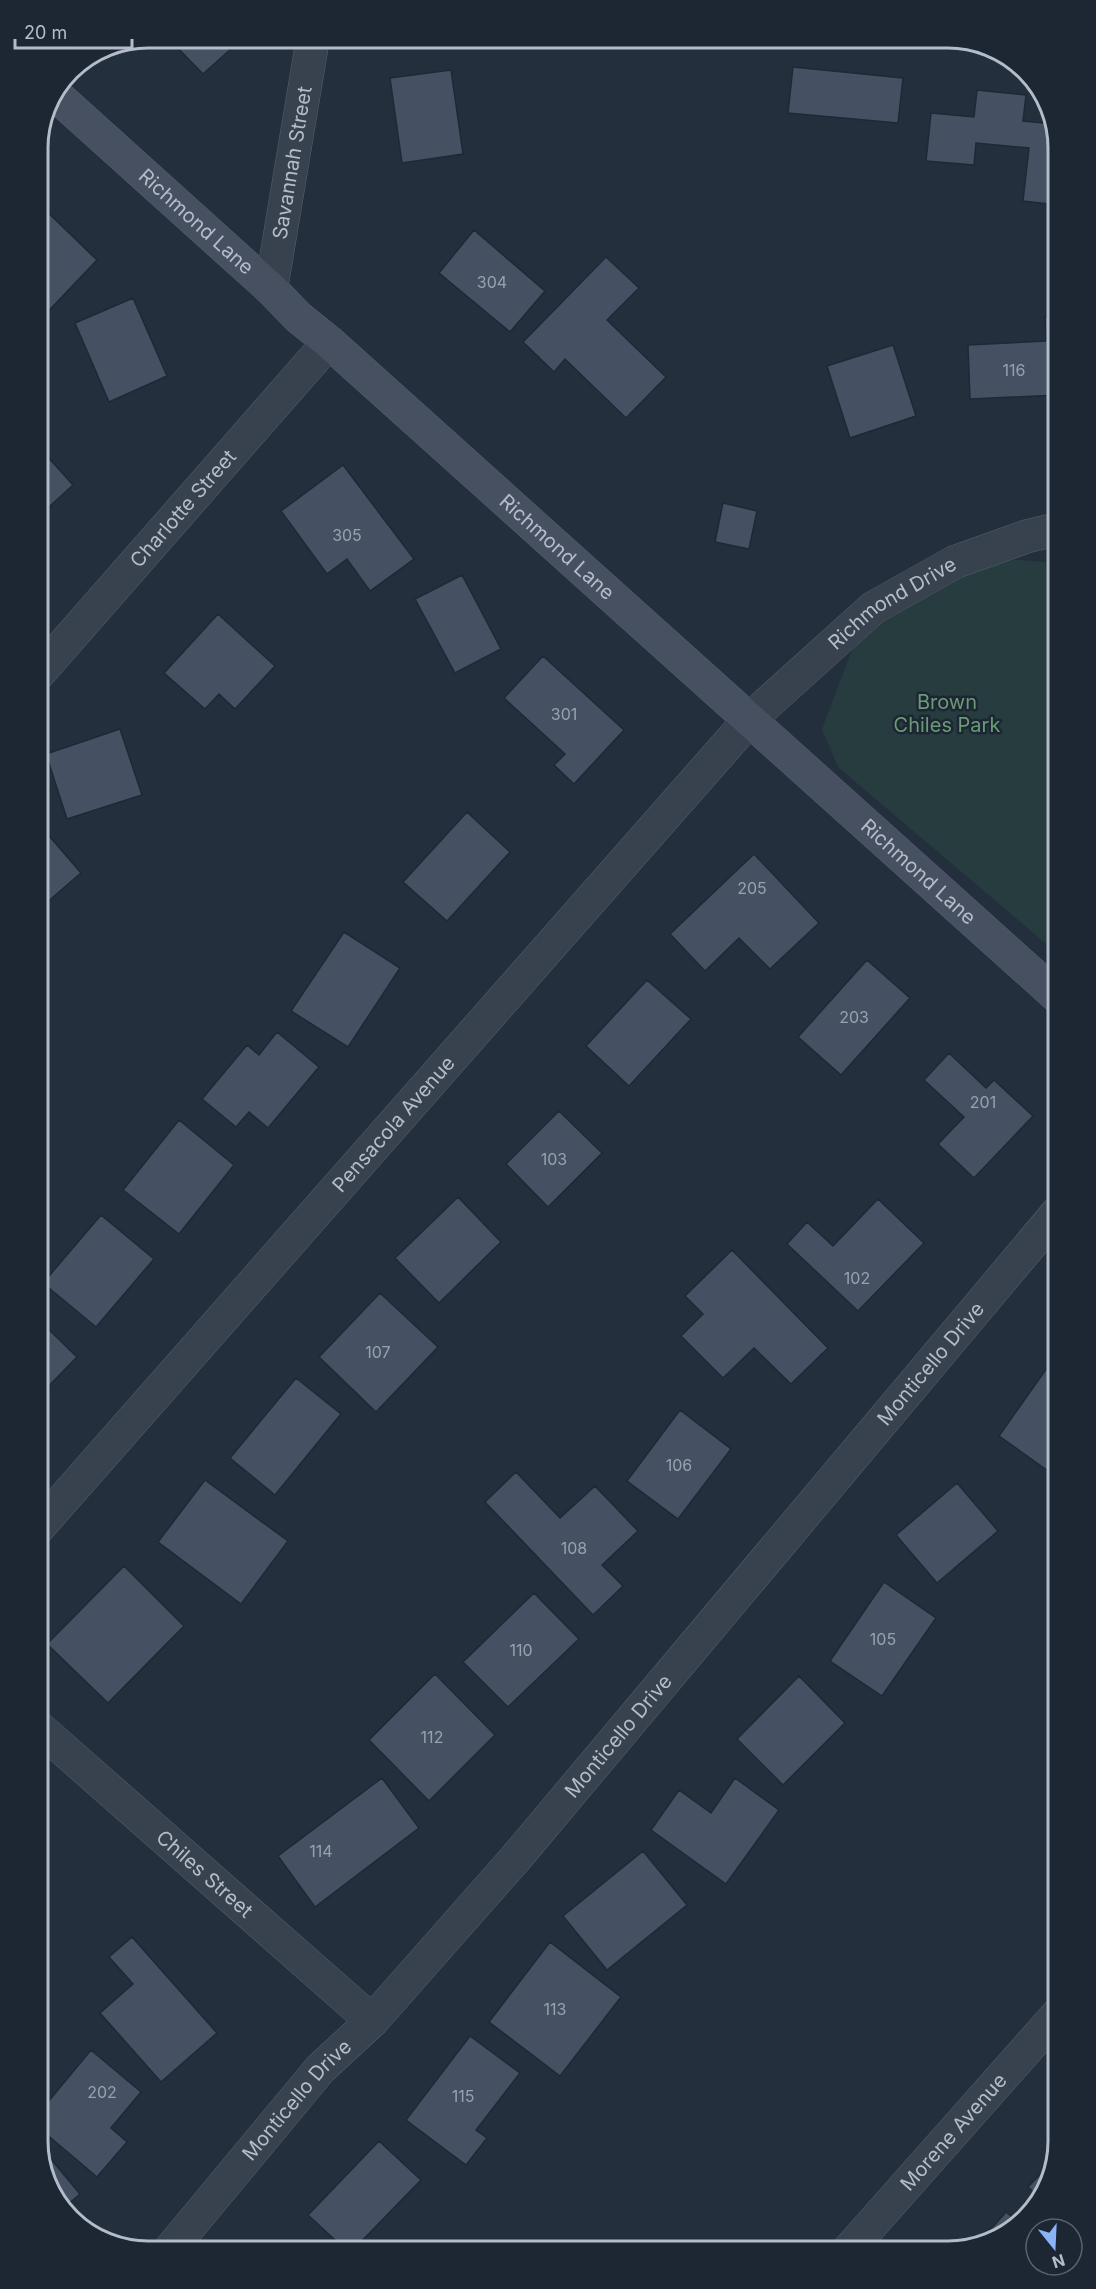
<svg xmlns="http://www.w3.org/2000/svg" width="1096" height="2289" font-family="Inter,sans-serif">
<rect width="100%" height="100%" fill="#242f3e"/>
<!-- green -->
<path fill="#263c3f" d="M991,558l67,5v391l-220,-187 -16,-38 30,-79 49,-49z"/>
<!-- building -->
<path fill="#455162" stroke="#1f2835" stroke-width="1.5" d="M168,38h75l-40,36z
M605,38h24l-17,11z
M793,67l110,11 -5,45 -110,-10z
M451,70l12,84 -61,9 -12,-85z
M977,90l49,5 -3,26 31,3 4,24v57l-35,-4 6,-53 -53,-5 -2,22 -48,-4 5,-48 43,4z
M38,203l59,57 -59,62z
M474,230l71,61 -35,41 -71,-59z
M606,257l33,31 -32,32 59,57 -40,41 -61,-59 -11,13 -31,-30z
M133,298l34,78 -58,26 -34,-79z
M1045,317h13v78l-88,4 -2,-54 78,-4z
M893,345l23,71 -66,22 -23,-72z
M38,446l35,39 -35,32z
M343,465l71,94 -44,32 -23,-32 -20,15 -46,-63z
M723,503l34,8 -8,38 -34,-7z
M462,575l39,74 -46,24 -40,-74z
M218,614l57,52 -40,43 -16,-15 -14,15 -41,-36z
M543,656l81,74 -50,54 -20,-19 11,-11 -61,-56z
M120,729l22,66 -75,24 -21,-65z
M467,812l43,40 -63,69 -44,-39z
M38,823l43,50 -43,37z
M754,854l65,69 -49,46 -31,-31 -34,33 -35,-37z
M344,932l56,36 -52,79 -57,-36z
M867,960l43,38 -69,77 -43,-38z
M647,980l44,39 -62,67 -43,-40z
M277,1032l42,35 -51,61 -19,-16 -13,15 -34,-28 45,-54 12,10z
M949,1053l37,35 8,-8 39,36 -59,62 -36,-34 26,-27 -40,-37z
M559,1111l43,42 -54,54 -42,-43z
M179,1120l55,45 -55,69 -56,-44z
M458,1197l43,45 -62,61 -44,-45z
M878,1199l46,44 -66,68 -71,-67 20,-22 26,24z
M101,1215l53,44 -58,68 -53,-44z
M732,1250l96,98 -37,36 -37,-36 -31,30 -42,-42 22,-22 -18,-18z
M380,1293l58,54 -62,65 -57,-55z
M38,1319l39,38 -39,40z
M1049,1365l9,7v106l-59,-42z
M296,1378l45,36 -66,81 -45,-37z
M680,1410l51,39 -53,70 -51,-38z
M516,1472l44,46 35,-32 43,45 -36,34 21,21 -30,29 -108,-113z
M205,1480l83,61 -47,63 -83,-62z
M957,1483l41,48 -61,52 -41,-48z
M124,1566l60,60 -76,77 -61,-59z
M884,1582l52,36 -54,78 -52,-35z
M534,1593l45,46 -71,68 -45,-45z
M435,1674l60,61 -66,66 -60,-61z
M799,1676l46,47 -62,62 -46,-46z
M382,1778l37,50 -104,79 -37,-51z
M735,1778l44,32 -53,74 -75,-54 28,-40 32,23z
M643,1851l44,54 -80,65 -44,-54z
M132,1937l85,96 -56,49 -61,-69 33,-29 -24,-27z
M550,1942l71,55 -61,79 -71,-54z
M470,2036l50,37 -44,57 11,8 -21,27 -60,-45z
M91,2050l50,42 -30,36 16,14 -30,35 -59,-50v-13z
M379,2141l42,39 -69,71h-5l-39,-36z
M40,2146l40,48 -15,13 -19,-24 -7,-35z
M1052,2162l-11,37 -13,-12z
M1006,2212l11,9 -27,22 -14,3z
M317,2240l7,11h-24z"/>
<g fill="none" stroke-linecap="round" stroke-linejoin="round">
<!-- street casing -->
<g stroke="#565f6c" stroke-width="34">
<g id="street">
<path id="s1" d="M271,289l42,-251"/>
<path id="s2" d="M38,674l291,-332"/>
<path id="s3" d="M38,1528l712,-809 123,-111 82,-46 73,-26 30,-7"/>
<path id="s4" d="M38,1727l334,294"/>
<path id="s5" d="M169,2251l151,-182 52,-48 143,-162 543,-647"/>
<path id="s6" d="M848,2251l210,-237"/>
</g>
</g>
<!-- secondary casing -->
<g stroke="#565f6c" stroke-width="34">
<g id="secondary">
<path id="s7" d="M58,97l213,192 27,28 31,25 729,655"/>
</g>
</g>
<!-- street -->
<use href="#street" stroke="#38414e" stroke-width="33"/>
<!-- secondary -->
<use href="#secondary" stroke="#465061" stroke-width="33"/>
</g>
<g text-anchor="middle" stroke-width="5" stroke-linejoin="round" paint-order="stroke">
<!-- number labels -->
<g font-size="16" fill="#98a1af">
<text x="492" y="288">304</text>
<text x="1014" y="376">116</text>
<text x="347" y="541">305</text>
<text x="564" y="720">301</text>
<text x="752" y="894">205</text>
<text x="854" y="1023">203</text>
<text x="983" y="1108">201</text>
<text x="554" y="1165">103</text>
<text x="857" y="1284">102</text>
<text x="378" y="1358">107</text>
<text x="679" y="1471">106</text>
<text x="574" y="1554">108</text>
<text x="883" y="1645">105</text>
<text x="521" y="1656">110</text>
<text x="432" y="1743">112</text>
<text x="321" y="1857">114</text>
<text x="555" y="2015">113</text>
<text x="102" y="2098">202</text>
<text x="463" y="2102">115</text>
</g>
<!-- street labels -->
<g font-size="20" fill="#b4bcc9" stroke="#1d2633">
<text dy="7" stroke="none"><textPath href="#s1" startOffset="128">Savannah Street</textPath></text>
<text dy="7" stroke="none"><textPath href="#s7" startOffset="186">Richmond Lane</textPath></text>
<text dy="7" stroke="none"><textPath href="#s2" startOffset="220">Charlotte Street</textPath></text>
<text dy="7" stroke="none"><textPath href="#s7" startOffset="672">Richmond Lane</textPath></text>
<text dy="7" stroke="none"><textPath href="#s3" startOffset="1262">Richmond Drive</textPath></text>
<text dy="7" stroke="none"><textPath href="#s7" startOffset="1158">Richmond Lane</textPath></text>
<text dy="7" stroke="none"><textPath href="#s3" startOffset="538">Pensacola Avenue</textPath></text>
<text dy="7" stroke="none"><textPath href="#s5" startOffset="1170">Monticello Drive</textPath></text>
<text dy="7" stroke="none"><textPath href="#s5" startOffset="684">Monticello Drive</textPath></text>
<text dy="7" stroke="none"><textPath href="#s4" startOffset="222">Chiles Street</textPath></text>
<text dy="7" stroke="none"><textPath href="#s5" startOffset="198">Monticello Drive</textPath></text>
<text dy="7" stroke="none"><textPath href="#s6" startOffset="159">Morene Avenue</textPath></text>
</g>
<!-- park labels -->
<g font-size="20" fill="#6b9a76" stroke="#1d2633">
<text x="947" y="709">Brown<tspan x="947" dy="23">Chiles Park</tspan></text>
</g>
</g>
<!-- crop -->
<path d="M0 0H1096V2289H0ZM148 48H948A100 100 0 0 1 1048 148V2141A100 100 0 0 1 948 2241H148A100 100 0 0 1 48 2141V148A100 100 0 0 1 148 48Z" fill="#1d2633" fill-rule="evenodd"/>
<path fill="none" stroke="#b4bcc9" stroke-width="3" d="M148 48H948A100 100 0 0 1 1048 148V2141A100 100 0 0 1 948 2241H148A100 100 0 0 1 48 2141V148A100 100 0 0 1 148 48Z"/>
<!-- north arrow -->
<g transform="translate(1054 2247) rotate(162)"><circle r="28" fill="#1d2633" stroke="#59626f" stroke-width="1.5"/>
<path d="M0-4.5L10 22L0 15L-10 22Z" fill="#8ab4f8"/>
<text y="-9" font-size="16" font-weight="bold" text-anchor="middle" fill="#b4bcc9">N</text>
</g>
<!-- scale -->
<path d="M15 39v9h117v-9" fill="none" stroke="#b4bcc9" stroke-width="3"/>
<text x="24" y="39" font-size="18" fill="#b4bcc9" stroke="#1d2633" stroke-width="4.5" paint-order="stroke">20 m</text>
</svg>
